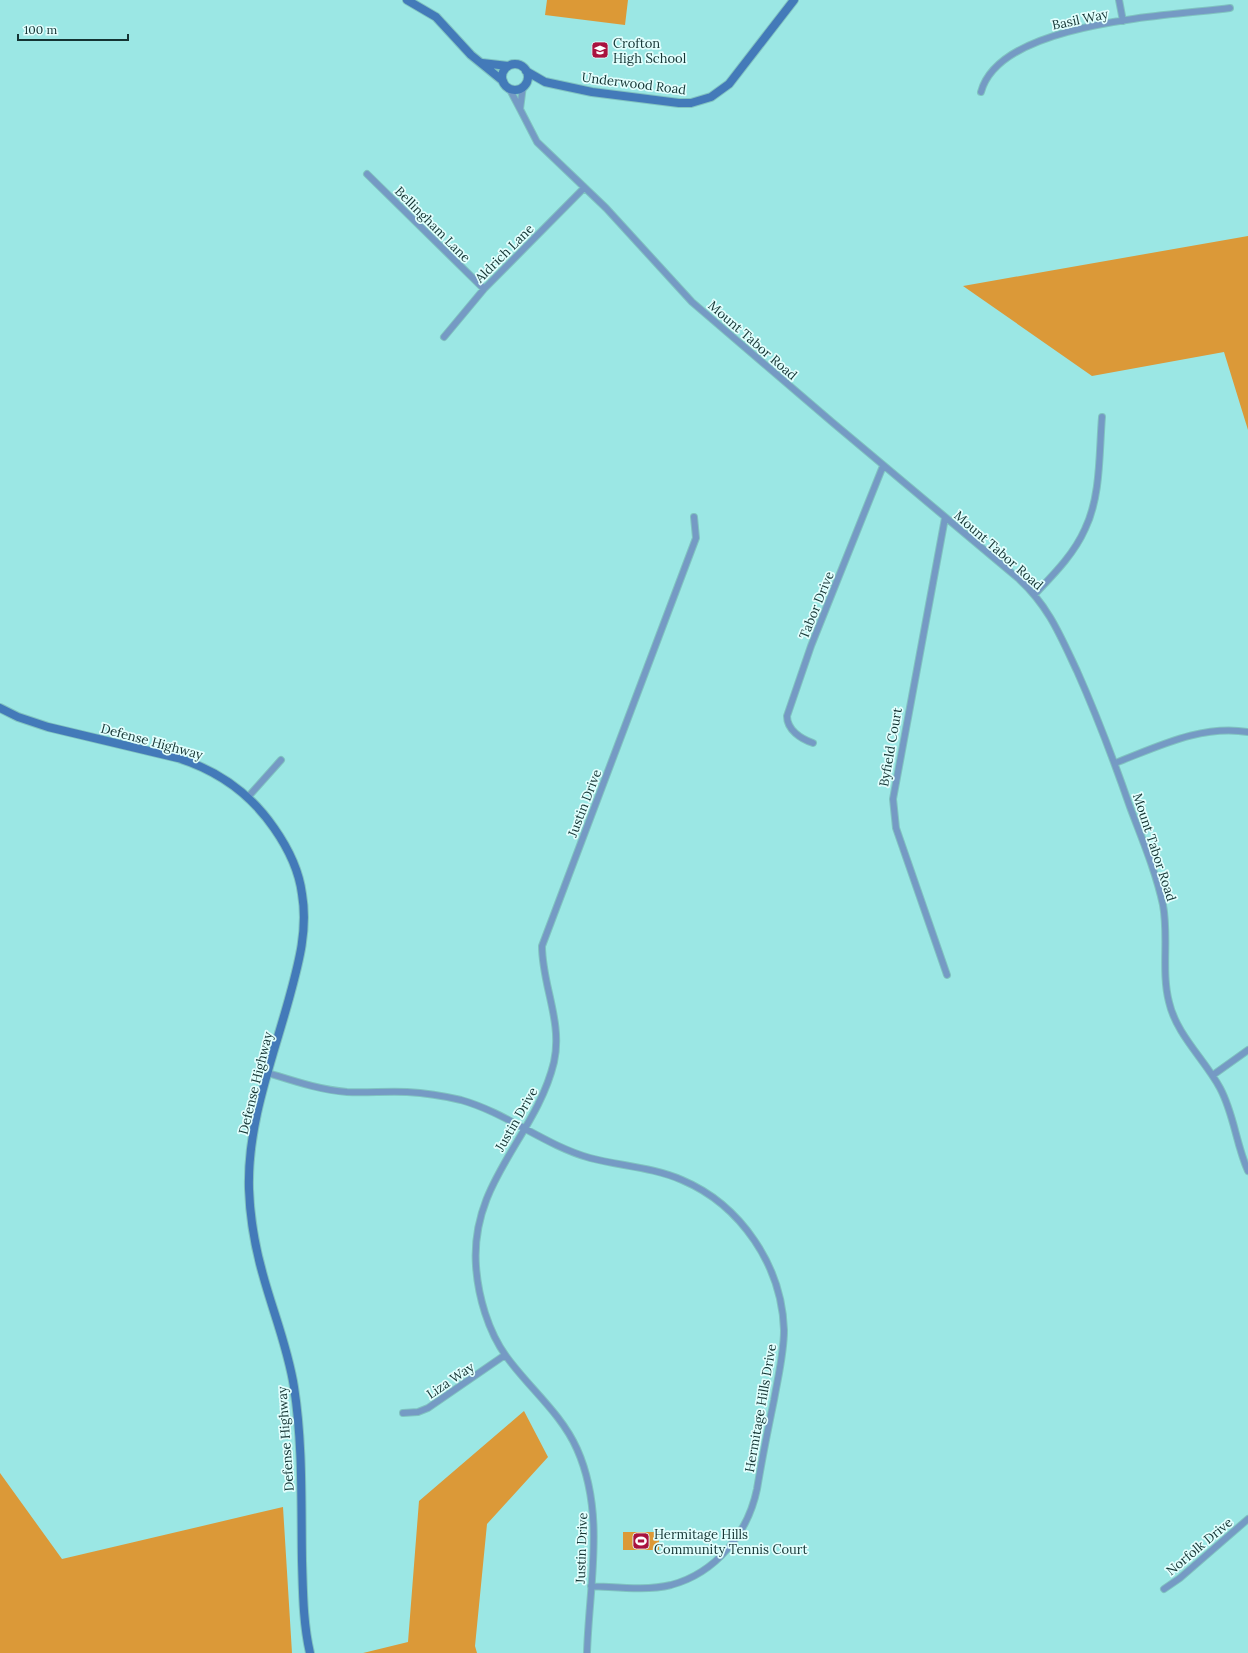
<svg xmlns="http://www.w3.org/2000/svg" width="1248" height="1653" font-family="Lora,serif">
<rect width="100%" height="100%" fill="#9be7e4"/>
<!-- green -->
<path fill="#dc9936" d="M547,0h81l-3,25 -80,-10z
M623,1532h36v18h-36z"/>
<!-- forest -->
<path fill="#db9938" d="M1248,236v194l-24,-78 -132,24 -129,-90z
M524,1411l24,46 -61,67 -12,122 2,7h-114l45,-11 11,-141z
M0,1473l62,86 221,-52 9,146h-292z"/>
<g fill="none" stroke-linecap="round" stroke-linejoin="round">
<!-- street casing -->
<g stroke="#80c3c1" stroke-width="8">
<path id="street" d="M1119,0l4,21
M509,88l11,21 3,-23
M981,92c19,-71 189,-76 249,-84
M520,109l17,33 69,66 86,94 140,120 187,157c30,28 41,56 58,92 20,45 37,90 53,136 12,32 26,65 33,98 6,32 -2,66 6,97 7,32 36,58 51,86 14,26 16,56 28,83
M367,174l117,115
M444,337l40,-48 100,-101
M945,518l-52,281 3,29 51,147
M1035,594c19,-20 39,-40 50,-65 16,-33 14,-76 17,-112
M813,743c-12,-4 -26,-13 -26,-27l24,-70 72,-180
M1115,763c42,-16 87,-39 133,-31
M248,797l33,-37
M268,1073c26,8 52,17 79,19 20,1 40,-1 60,0 18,1 37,4 54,8 46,13 83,45 129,58 30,8 62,9 92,22 59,25 100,86 102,150 0,23 -6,47 -10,70 -6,29 -12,59 -17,89 -9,44 -41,84 -86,96 -25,6 -54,2 -80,1
M1213,1075l35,-25
M403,1413l15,-1 10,-4 77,-53
M1164,1589l16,-11 68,-59
M587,1653c2,-68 19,-139 -10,-204 -16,-36 -48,-61 -71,-93 -18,-25 -28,-60 -30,-90 -6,-85 60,-129 78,-204 9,-40 -12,-77 -12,-116l154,-408 -2,-21"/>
</g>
<!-- secondary casing -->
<g stroke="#80c3c1" stroke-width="10">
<path id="secondary" d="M407,0l29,17 35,38 32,26
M482,63l26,3
M502 77a13 13 0 1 1 26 0a13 13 0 1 1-26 0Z
M526,71l19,11 47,10 87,11h12l20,-6 18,-13 65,-84
M0,708l18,9 30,10 130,31c41,13 72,35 96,70 14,20 25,42 28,66 6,35 -3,68 -12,101 -17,63 -43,128 -41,194 1,29 6,58 14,86 10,37 25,73 31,112 9,57 7,116 8,174 1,31 1,62 8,92"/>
</g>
<!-- street -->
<use href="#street" stroke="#759ac4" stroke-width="6"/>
<!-- secondary -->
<use href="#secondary" stroke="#437ab9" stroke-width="8"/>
</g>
<!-- icons -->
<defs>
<g id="school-square" transform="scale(0.9)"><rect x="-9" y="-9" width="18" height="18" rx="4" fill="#a9123e" stroke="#e1fefd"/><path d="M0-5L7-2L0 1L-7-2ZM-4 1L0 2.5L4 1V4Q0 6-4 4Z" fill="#fff"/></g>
<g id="stadium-square" transform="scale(0.9)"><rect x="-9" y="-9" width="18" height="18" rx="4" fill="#a9123e" stroke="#e1fefd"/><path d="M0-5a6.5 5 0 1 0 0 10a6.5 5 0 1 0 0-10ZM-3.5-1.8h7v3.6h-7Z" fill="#fff"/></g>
</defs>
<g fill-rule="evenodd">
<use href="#school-square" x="600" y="50"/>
<use href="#stadium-square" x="641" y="1541"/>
</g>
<g text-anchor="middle" stroke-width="3.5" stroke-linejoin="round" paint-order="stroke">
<!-- street labels -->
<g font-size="13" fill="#143433" stroke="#e1fefd">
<text transform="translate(1080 19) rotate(-12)" y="5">Basil Way</text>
<text transform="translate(634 83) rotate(7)" y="5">Underwood Road</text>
<text transform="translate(433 224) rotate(45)" y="5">Bellingham Lane</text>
<text transform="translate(504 253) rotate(-45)" y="5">Aldrich Lane</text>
<text transform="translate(753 340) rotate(41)" y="5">Mount Tabor Road</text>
<text transform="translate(999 550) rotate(41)" y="5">Mount Tabor Road</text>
<text transform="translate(816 605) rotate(-68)" y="5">Tabor Drive</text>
<text transform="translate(152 741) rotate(15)" y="5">Defense Highway</text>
<text transform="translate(890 747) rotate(-80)" y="5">Byfield Court</text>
<text transform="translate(584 803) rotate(-69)" y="5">Justin Drive</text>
<text transform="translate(1155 847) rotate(72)" y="5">Mount Tabor Road</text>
<text transform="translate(255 1083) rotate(-76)" y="5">Defense Highway</text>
<text transform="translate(516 1119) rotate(-60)" y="5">Justin Drive</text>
<text transform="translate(450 1380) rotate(-34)" y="5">Liza Way</text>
<text transform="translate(760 1408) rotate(-80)" y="5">Hermitage Hills Drive</text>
<text transform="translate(285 1439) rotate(-94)" y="5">Defense Highway</text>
<text transform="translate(1199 1546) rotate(-40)" y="5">Norfolk Drive</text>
<text transform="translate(581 1548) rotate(-88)" y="5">Justin Drive</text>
</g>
<!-- poi labels -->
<g font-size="13" fill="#143433" stroke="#e1fefd" text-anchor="start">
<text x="613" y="48">Crofton<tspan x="613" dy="15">High School</tspan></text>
<text x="654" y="1539">Hermitage Hills<tspan x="654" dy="15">Community Tennis Court</tspan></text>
</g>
</g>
<!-- scale -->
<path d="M18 34v6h110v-6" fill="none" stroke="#143433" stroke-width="2"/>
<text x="24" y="34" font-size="12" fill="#143433" stroke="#e1fefd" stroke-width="3" paint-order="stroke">100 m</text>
</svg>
